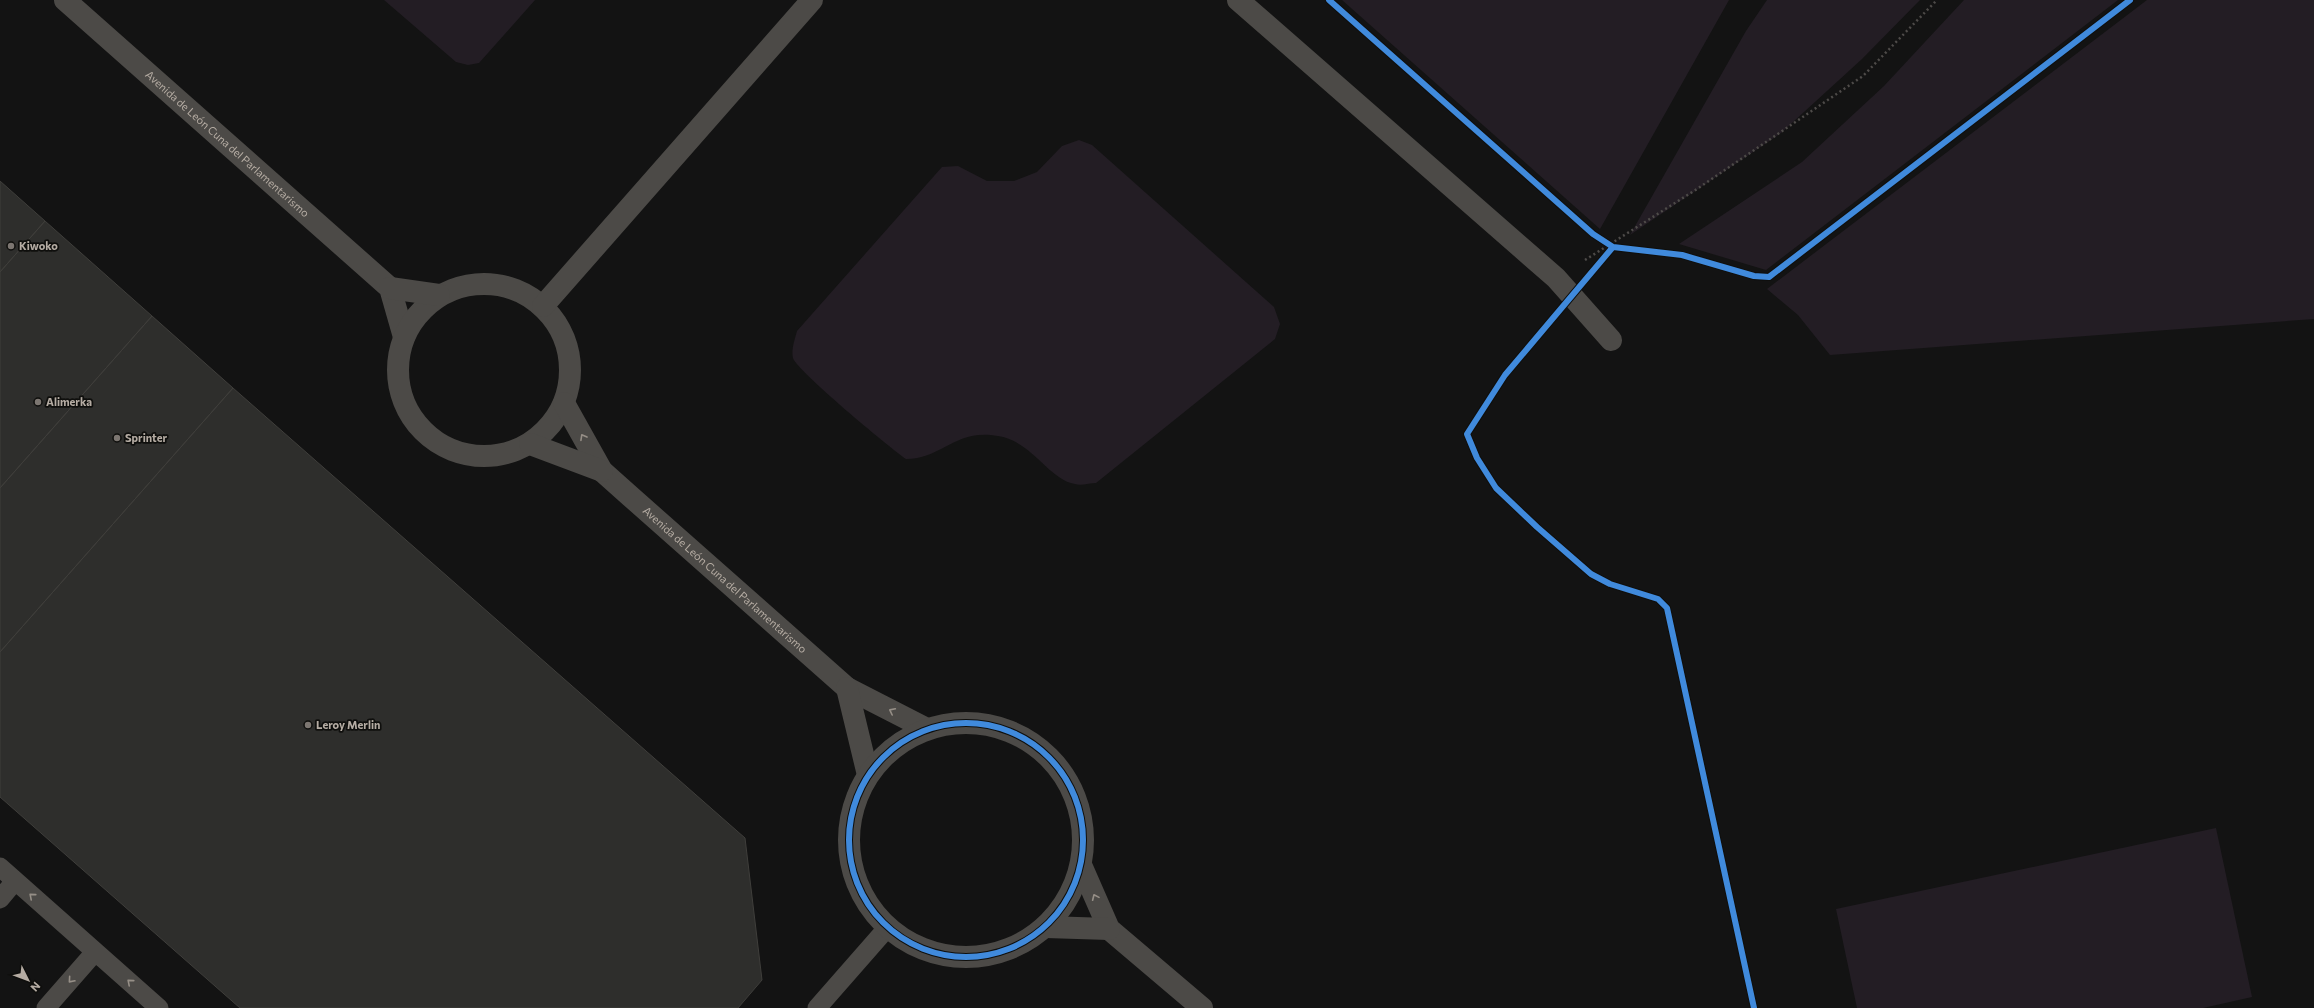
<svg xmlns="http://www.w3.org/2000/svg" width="2314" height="1008" font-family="Commissioner,sans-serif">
<rect width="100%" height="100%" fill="#131313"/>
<!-- green -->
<path fill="#231d24" d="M384,0h151l-56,63 -11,2 -12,-3z
M1342,0h387l-129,229z
M1767,0h153l-58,59 -81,74 -151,102 116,-204z
M1964,0h154l-352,270 -87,-26 123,-82 82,-76z
M2147,0h167v319l-484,36 -32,-40 -31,-26z
M1079,140l13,5 182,162 6,17 -5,15 -179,144c-6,0 -15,3 -21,1 -27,-5 -43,-43 -77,-48 -43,-8 -56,23 -92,23 -17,-12 -109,-88 -113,-101 -2,-9 2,-19 4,-27l145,-164 16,-1 29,15h27l23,-9 25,-26z
M2216,828l36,169 -49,11h-346l-21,-99z"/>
<!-- building -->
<path fill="#2e2e2c" stroke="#3f3e3b" d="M0,181l45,40 -45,51z
M45,221l107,95 -152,172v-216z
M152,316l81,72 -233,264v-164z
M233,388l512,450 17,142 -24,28h-498l-240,-211v-145z"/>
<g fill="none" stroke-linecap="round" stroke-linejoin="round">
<!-- path -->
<path stroke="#4e4b49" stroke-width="2.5" stroke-dasharray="2 3" stroke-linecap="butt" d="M1585,260l112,-71 166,-113 74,-76"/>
<!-- lane -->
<path stroke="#4c4a47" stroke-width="19" d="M0,867l159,141
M0,899l15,-18
M46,1008l49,-56
M817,1008l71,-81"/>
<!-- street -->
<g stroke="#4c4a47" stroke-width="22">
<path id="s1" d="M65,0l325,288 14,49"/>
<path d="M1238,0l318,278 55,62"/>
<circle cx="484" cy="370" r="86"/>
<path d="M390,288l49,7"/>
<path d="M543,306l269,-306"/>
<path id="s2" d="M564,403l38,68 28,25 217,192 80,41"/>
<path d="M530,444l72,27"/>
<path d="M847,688l21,87"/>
<circle cx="966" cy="840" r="117"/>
<path d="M1081,865l28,64 93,79"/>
<path d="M1046,927l63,2"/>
</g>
<!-- cycleway casing -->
<g stroke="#0f0f0d" stroke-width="8">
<path id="cycleway" d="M1329,0l264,234 20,13 -108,128 -38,59 10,24 19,30 41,39 54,47 19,10 48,15 9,9 87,400
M1613,247l69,8 72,21 15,1 361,-277
M849 840a117 117 0 1 1 234 0a117 117 0 1 1-234 0Z"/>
</g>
<!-- cycleway -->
<use href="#cycleway" stroke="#408adc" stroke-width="6"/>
</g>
<!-- one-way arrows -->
<defs><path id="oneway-chevron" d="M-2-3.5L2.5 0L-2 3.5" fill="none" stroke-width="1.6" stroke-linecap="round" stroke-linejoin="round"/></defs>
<g stroke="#968f87">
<use href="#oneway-chevron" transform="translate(583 437) rotate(-119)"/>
<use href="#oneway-chevron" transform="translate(892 711) rotate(-153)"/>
<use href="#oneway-chevron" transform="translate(32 896) rotate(-139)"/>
<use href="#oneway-chevron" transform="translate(1095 897) rotate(-114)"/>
<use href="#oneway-chevron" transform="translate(71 980) rotate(131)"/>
<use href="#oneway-chevron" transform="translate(130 982) rotate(-139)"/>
</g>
<!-- markers -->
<g fill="#7c7671" stroke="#0f0f0d" stroke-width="1.5">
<circle cx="11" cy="246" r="4"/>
<circle cx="38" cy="402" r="4"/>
<circle cx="117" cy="438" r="4"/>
<circle cx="308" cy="725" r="4"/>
</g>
<g text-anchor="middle" stroke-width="3.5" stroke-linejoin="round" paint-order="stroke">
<!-- street labels -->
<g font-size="11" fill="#b5aca3" stroke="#0f0f0d">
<text dy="4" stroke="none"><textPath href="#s1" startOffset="217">Avenida de León Cuna del Parlamentarismo</textPath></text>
<text dy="4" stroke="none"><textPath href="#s2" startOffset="242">Avenida de León Cuna del Parlamentarismo</textPath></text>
</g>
<!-- poi labels -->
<g font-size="11" font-weight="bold" fill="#b5aca3" stroke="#0f0f0d" text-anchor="start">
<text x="19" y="250">Kiwoko</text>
<text x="46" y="406">Alimerka</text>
<text x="125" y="442">Sprinter</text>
<text x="316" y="729">Leroy Merlin</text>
</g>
</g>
<!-- north arrow -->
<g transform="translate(28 980) rotate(132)" stroke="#0f0f0d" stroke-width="3" paint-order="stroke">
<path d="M0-3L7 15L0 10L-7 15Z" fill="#b5aca3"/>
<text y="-6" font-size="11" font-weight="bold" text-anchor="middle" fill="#b5aca3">N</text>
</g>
</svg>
